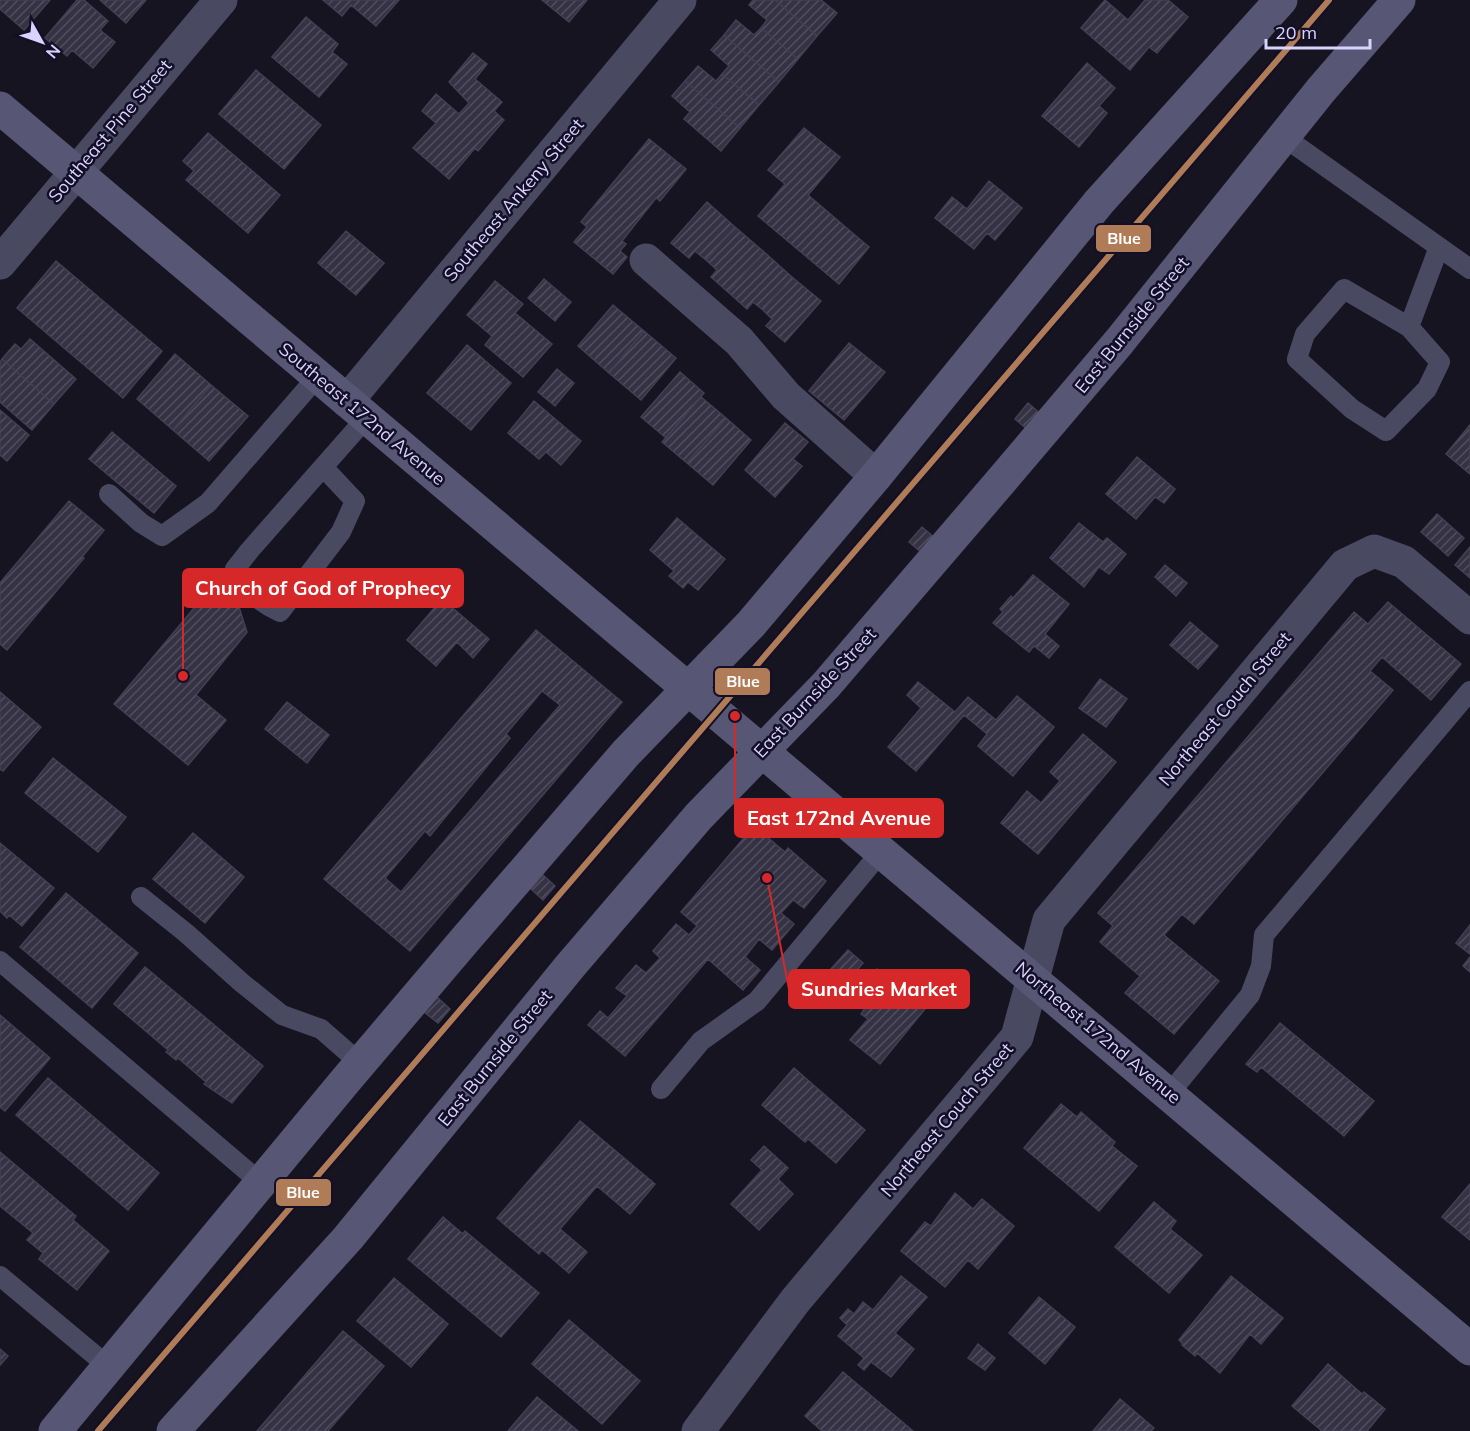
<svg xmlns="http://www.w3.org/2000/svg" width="1470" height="1431" font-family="Mulish,sans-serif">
<defs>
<pattern id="building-hatch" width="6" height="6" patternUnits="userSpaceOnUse" patternTransform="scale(1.5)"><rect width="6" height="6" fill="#343243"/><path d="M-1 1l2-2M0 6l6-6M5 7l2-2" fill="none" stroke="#514f5f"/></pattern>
</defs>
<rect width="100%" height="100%" fill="#161421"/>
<!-- building -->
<path fill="url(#building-hatch)" stroke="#433f54" stroke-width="1.5" fill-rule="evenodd" d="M0,0h50l-26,30 -24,-21z
M77,0h7l24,21 -8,9 15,12 -22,26 -21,-18 -5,6 -22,-18z
M100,0h46l-20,23z
M323,0h76l-23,26 -25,-21 -9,11z
M542,0h45l-18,22z
M753,0h22l42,36 -19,23 -37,-31 6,-8 -18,-15z
M775,0h46l16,13 -20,23z
M1105,0l23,20 17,-20h23l20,17 -31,36 -8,-6 -19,23 -49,-42z
M306,17l32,27 -6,8 15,12 -28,33 -47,-40z
M736,20l18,15 7,-7 37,31 -19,23 -55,-47z
M724,35l55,47 -20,23 -37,-31 7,-8 -18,-16z
M473,53l14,11 -12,15 27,23 -8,9 10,9 -26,31 -3,-3 -26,31 -36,-31 23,-25 -14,-12 14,-17 23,20 10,-11 -20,-21z
M1087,63l28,25 -16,18 8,7 -28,34 -37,-31z
M698,66l18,15 6,-7 37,31 -19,23 -55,-47z
M256,70l65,55 -37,44 -65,-55z
M685,81l55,47 -19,23 -37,-32 6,-7 -18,-16z
M804,128l36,29 -32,38 61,52 -30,37 -81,-68 27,-32 -17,-14z
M208,133l72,62 -32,38 -62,-53 8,-9 -11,-10z
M649,139l37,30 -26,32 -4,-3 -34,43 4,3 -6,7 7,6 -14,17 -39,-32 13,-15 -6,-5z
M989,181l33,27 -27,32 -8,-7 -13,16 -39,-31 17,-21 15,12z
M707,202l28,25 -29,33 -11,-9 -6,7 -18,-15z
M735,227l29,25 -36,40 -17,-15 6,-7 -11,-10z
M346,231l38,32 -28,32 -38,-32z
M764,252l28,25 -29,33 -10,-8 -6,7 -19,-17z
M56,261l106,90 -39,47 -106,-90z
M792,277l29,24 -36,41 -19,-16 6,-7 -9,-9z
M544,279l27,23 -16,19 -27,-23z
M495,281l28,23 -8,9 37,31 -29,33 -38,-32 7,-9 -25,-21z
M613,305l31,26 -35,42 -31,-27z
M644,331l32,27 -35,42 -32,-27z
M30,339l46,40 -22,25 -52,-45 13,-15 6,5z
M849,343l36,29 -41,48 -35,-29z
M467,345l44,38 -40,47 -44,-37z
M175,354l36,31 -38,45 -36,-31z
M2,359l52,45 -22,26 -32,-28v-40z
M557,369l17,14 -19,23 -17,-14z
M680,372l24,21 -38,45 -25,-21z
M211,385l37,31 -39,45 -36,-31z
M701,397l25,21 -39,45 -25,-21z
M534,401l47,40 -20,24 -15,-13 -7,7 -31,-26z
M1028,403l14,12 -13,16 -14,-12z
M0,410l29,25 -22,26 -7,-6z
M726,418l25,22 -38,45 -26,-22z
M785,423l23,19 -15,17 9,7 -27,31 -30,-27z
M1470,425v49l-24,-20z
M112,432l64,54 -22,27 -65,-54z
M1137,457l38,32 -11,14 -9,-6 -19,22 -30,-25z
M69,501l35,29 -22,27 2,1 -77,92 -7,-6v-61z
M1437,514l27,24 -16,18 -27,-24z
M677,518l48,41 -27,31 -10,-8 -5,6 -14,-12 5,-5 -24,-21z
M1079,523l24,19 4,-4 19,16 -17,20 -10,-7 -15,20 -34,-29z
M922,527l13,11 -13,15 -13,-11z
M1470,547v31l-15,-13z
M1165,565l22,18 -11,13 -21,-19z
M1033,575l36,29 -24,30 14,12 -10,12 -15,-12 -5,6 -36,-29 10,-11 -3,-3 11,-13 2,2z
M204,596l33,5 10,31 -51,63 30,25 -38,45 -74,-61z
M442,599l47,40 -16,19 -16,-16 -21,24 -29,-26z
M1388,602l73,62 -30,36 -49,-43 -12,14 23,19 -199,234 -12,-10 -18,21 55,46 -45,53 -49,-41 15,-17 -40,-34 13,-16 -15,-13 256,-301 14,12z
M1190,622l28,24 -20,23 -28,-24z
M536,630l86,72 -212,249 -86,-72zM542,691l18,14 -159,187 -16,-14 40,-47 5,5 80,-98 -4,-4z
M1100,679l27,20 -21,28 -27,-19z
M918,682l37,30 13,-15 28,23 21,-24 37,31 -41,49 -35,-30 9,-12 -23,-19 -48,56 -28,-24 33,-39 -14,-13z
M0,692l41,35 -38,44 -3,-2z
M287,702l42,33 -22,28 -42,-34z
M1083,734l33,28 -78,92 -37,-31 26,-32 14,12 19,-22 -10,-9z
M53,758l73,59 -28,35 -73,-59z
M754,826l31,26 3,-4 38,33 -22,27 -11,-8 -12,13 13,11 -22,26 -13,-11 -14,18 15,13 -17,20 -35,-31 -83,97 -37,-31 12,-14 8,7 19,-22 -11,-8 20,-23 10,8 14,-15 -7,-7 23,-27 13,11 8,-9 -16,-14z
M193,833l51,44 -39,46 -52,-44z
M0,843l54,45 -32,38 -13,-11 -2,3 -7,-7z
M543,875l12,11 -12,14 -12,-11z
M66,893l72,60 -46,55 -72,-61z
M1470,925v29l-14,-11z
M848,950l15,13 -17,20 -16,-13z
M1470,957v15l-7,-6z
M145,967l118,99 -31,37 -28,-19 2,-2 -28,-24 -2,2 -10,-8 2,-2 -54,-46z
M877,969l17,14 4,-4 31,25 -49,60 -30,-24 18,-21 -7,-5 6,-9 -11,-9z
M437,997l13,12 -12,14 -14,-11z
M0,1015l50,43 -45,53 -5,-4z
M1280,1023l94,78 -30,35 -83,-69 -4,5 -11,-8z
M794,1068l71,62 -29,33 -28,-24 -3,3 -43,-37z
M48,1078l111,95 -31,37 -112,-95z
M1061,1104l16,13 4,-5 34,30 -3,4 25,20 -38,45 -75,-63z
M580,1121l75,63 -25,30 -33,-28 -37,43 27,23 -18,21 -27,-23 -3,4 -42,-36z
M764,1146l24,22 -10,11 15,15 -34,36 -28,-26 31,-34 -11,-10z
M0,1152l76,64 -3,4 36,31 -32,39 -38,-31 4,-6 -16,-13 6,-7 -33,-27z
M1470,1184v56l-28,-23z
M955,1193l18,16 9,-10 32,27 -36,43 -10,-9 -23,27 -44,-36 24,-29 6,4z
M1154,1202l22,19 -6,8 32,26 -33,38 -54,-46z
M443,1217l20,17 2,-3 74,62 -38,44 -93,-78z
M901,1276l26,21 -32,36 19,16 -23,28 -20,-15 -7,8 -6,-5 6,-7 -26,-22 9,-11 -7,-7 8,-9 6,5 9,-12 10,8z
M1231,1276l52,42 -22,26 -11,-10 -30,39 -23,-20 -2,3 -13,-11 1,-1 -4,-4z
M394,1278l54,46 -37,43 -54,-46z
M1039,1297l36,30 -30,37 -36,-31z
M569,1320l71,61 -38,43 -70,-60z
M343,1331l41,35 -56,65h-71z
M978,1344l17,14 -10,12 -17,-12z
M0,1349l8,7 -8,9z
M1328,1364l34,30 2,-2 21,17 -18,22h-45l-30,-25z
M843,1372l70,59h-91l-17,-15z
M537,1397l41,34h-70z
M1120,1399l34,29 -3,3h-58z"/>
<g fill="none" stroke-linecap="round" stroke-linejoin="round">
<!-- lane -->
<path stroke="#4a4962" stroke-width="20" d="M1284,137l186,132
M1409,327l-65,-38 -39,45 -8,25 55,50 34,22 41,-42 13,-27 -31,-35 30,-80
M323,467l32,34 -14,31 -61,80c-21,-10 -35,-22 -45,-43l15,-19 117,-133
M109,494l32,29 21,13 46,-33 110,-127
M141,897l45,36 56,50 40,32 39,14 39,34
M0,961l261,222
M661,1089l40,-48 56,-40 124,-149
M1169,1094l81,-99 11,-29 3,-31 206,-244
M0,1276l109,91"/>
<!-- street -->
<path stroke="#4a4962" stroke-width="33" d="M646,260l93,81 47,55 90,80
M0,263l221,-263
M347,401l333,-401
M698,1431l97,-130 222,-264 32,-117 296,-355 29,-14 30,11 66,56"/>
<!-- secondary -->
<path stroke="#575674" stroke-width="33" d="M0,108c490,414 982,826 1470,1241
M55,1431l291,-351 118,-139 162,-188 125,-129 125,-148 223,-274 182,-202
M173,1431l175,-193 223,-273 128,-149 127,-131 175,-204 118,-139 202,-252 78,-90"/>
<!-- rail-1 casing -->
<g stroke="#130f26" stroke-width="10">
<path id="rail-1" d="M98,1431l1231,-1431"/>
</g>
<!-- rail-1 -->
<use href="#rail-1" stroke="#b07c57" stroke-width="6"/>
</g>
<g text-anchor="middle" stroke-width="5" stroke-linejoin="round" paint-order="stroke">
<!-- street labels -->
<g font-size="18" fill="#d9d4ff" stroke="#130f26">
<text transform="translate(110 131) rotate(-50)" y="6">Southeast Pine Street</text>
<text transform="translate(514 200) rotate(-50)" y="6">Southeast Ankeny Street</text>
<text transform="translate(1132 325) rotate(-51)" y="6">East Burnside Street</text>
<text transform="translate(362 414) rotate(40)" y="6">Southeast 172nd Avenue</text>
<text transform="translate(815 693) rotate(-47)" y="6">East Burnside Street</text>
<text transform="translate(1225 709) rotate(-50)" y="6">Northeast Couch Street</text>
<text transform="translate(1098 1033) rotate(40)" y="6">Northeast 172nd Avenue</text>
<text transform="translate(495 1058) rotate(-51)" y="6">East Burnside Street</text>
<text transform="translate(947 1120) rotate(-50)" y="6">Northeast Couch Street</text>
</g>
</g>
<!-- callouts -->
<path fill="none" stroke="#d62828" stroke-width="2" d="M183 676L183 588M735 716L735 818M767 878L789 989"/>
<g fill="#d62828" stroke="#130f26" stroke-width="2">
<circle cx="183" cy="676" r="6"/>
<circle cx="735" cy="716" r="6"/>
<circle cx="767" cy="878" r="6"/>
</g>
<g fill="#d62828" stroke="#d62828" stroke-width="2">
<rect x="183" y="569" width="280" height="38" rx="6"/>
<rect x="735" y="799" width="208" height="38" rx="6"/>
<rect x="789" y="970" width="180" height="38" rx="6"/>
</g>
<g font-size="20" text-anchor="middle" font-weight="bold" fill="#fff">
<text x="323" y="595">Church of God of Prophecy</text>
<text x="839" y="825">East 172nd Avenue</text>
<text x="879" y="996">Sundries Market</text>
</g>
<g stroke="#130f26" stroke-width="2">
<rect x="1095" y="224" width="57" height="29" rx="6" fill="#b07c57"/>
<rect x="714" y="667" width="57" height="29" rx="6" fill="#b07c57"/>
<rect x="275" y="1178" width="57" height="29" rx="6" fill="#b07c57"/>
</g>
<g font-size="16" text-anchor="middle" font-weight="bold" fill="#fff">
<text x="1124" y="244">Blue</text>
<text x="743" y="687">Blue</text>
<text x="303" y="1198">Blue</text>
</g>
<!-- north arrow -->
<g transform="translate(42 42) rotate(130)" stroke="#130f26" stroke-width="4.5" paint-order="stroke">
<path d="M0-4.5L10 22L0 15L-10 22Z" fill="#d9d4ff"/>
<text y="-9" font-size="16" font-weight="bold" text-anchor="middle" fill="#d9d4ff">N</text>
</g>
<!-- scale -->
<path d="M1266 39v9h104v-9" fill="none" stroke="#d9d4ff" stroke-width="3"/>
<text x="1275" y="39" font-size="18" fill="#d9d4ff" stroke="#130f26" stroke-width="4.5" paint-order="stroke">20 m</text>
</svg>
